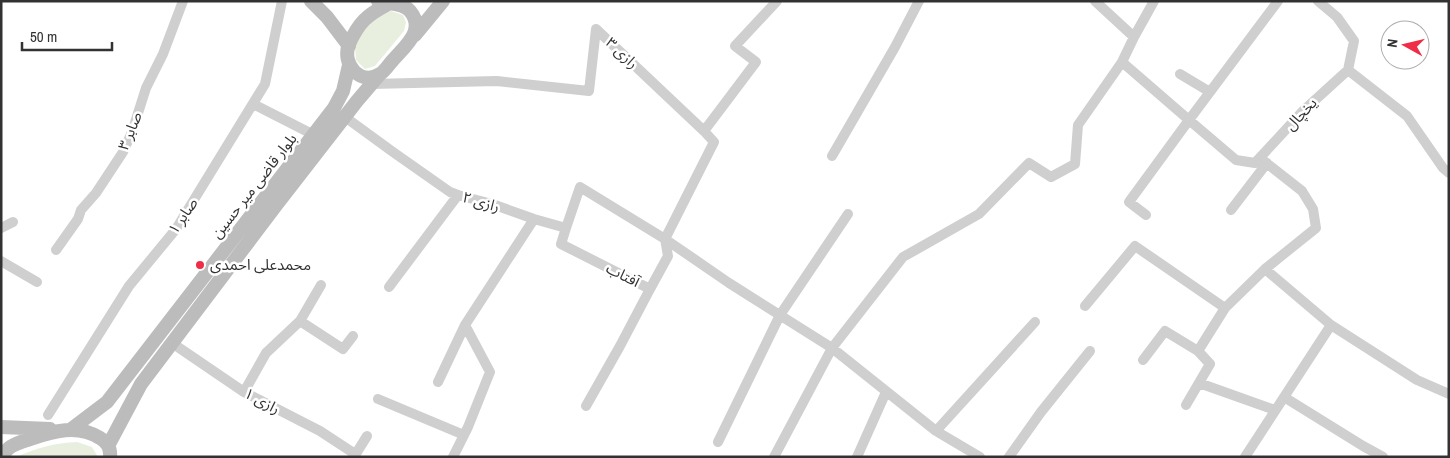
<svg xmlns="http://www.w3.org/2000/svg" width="1450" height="458" font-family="'Archivo Narrow','Noto Sans Arabic',sans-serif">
<rect width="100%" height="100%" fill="#fff"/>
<!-- green -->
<path fill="#e9efdf" d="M391,11l12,4 3,7 -2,9 -29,35 -10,3 -9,-9 -1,-14 6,-18 19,-15z
M77,442l15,5 6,10h-82c21,-9 38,-14 61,-15z"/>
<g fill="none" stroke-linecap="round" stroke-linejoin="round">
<!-- minor -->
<path stroke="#cfcfcf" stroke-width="10" d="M1095,1l39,36 20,-36
M1134,37l-12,25 67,58 89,-119
M1348,70l59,46 36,52 6,5
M1180,74l30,18
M371,84l126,-3 92,10 7,-62 108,102 52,-69 -21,-16 42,-45
M253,104l61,31
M345,117l48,35 57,40 8,3 34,9 42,15 32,9 14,-41 85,52 64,44 103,65 104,83 44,26
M832,156l63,-109 24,-46
M1231,210l36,-47
M1146,215l-17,-13 60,-82 47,40 19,3 48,-52 45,-41 6,-29 -17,-24 -19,-16
M1,228l12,-6
M566,228l-5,16 89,45 18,-33 -3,-17 49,-97 -10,-11
M56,250l22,-31 3,-9 15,-17 27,-41 9,-20 14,-44 17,-34 20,-53
M1,261l36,21
M1265,269l66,56 86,55 32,14
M321,285l-21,36 43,28 10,-13
M389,287l69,-92
M1085,306l50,-60 90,62
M172,343l72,49 76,39 35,23
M1143,360l22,-29 33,20
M438,382l27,-57 69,-106
M1199,383l76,27
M244,392l22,-39 34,-32
M1284,397l79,49 20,11
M378,399l86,36
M1186,405l24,-41 -12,-13 27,-43 40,-39 51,-41 -3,-19 -11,-18 -42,-33
M586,406l34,-60 30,-57
M48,415l81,-129 47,-57 89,-145 17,-83
M936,431l99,-109
M718,442l62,-127 68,-101
M354,457l13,-21
M453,457l15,-30 22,-55 -25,-47
M774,457l58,-109 71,-91 76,-43 50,-51 22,14 24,-13 3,-39 44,-63
M857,457l29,-65
M1009,457l32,-45 49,-61
M1245,457l86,-132"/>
<!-- secondary -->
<path stroke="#bcbcbc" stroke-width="14" d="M311,1l16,16 22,29
M378,1c10,3 26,2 32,10 16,19 -5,35 -17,49 -4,4 -8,11 -13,14 -19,12 -39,-9 -31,-30 10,-22 18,-29 39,-40
M415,35l28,-34
M1,427l49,2
M70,430l37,-28 227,-294 9,-17 6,-26
M108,446l33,-62 136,-180 80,-103 23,-27
M1,457c3,-4 7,-9 11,-11 5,-3 12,-5 18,-7 23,-8 48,-15 70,-1 7,4 11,10 10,19"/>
</g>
<!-- markers -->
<circle fill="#ef2d47" stroke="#fff" stroke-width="2" cx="200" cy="265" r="5"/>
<g text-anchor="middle" stroke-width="5" stroke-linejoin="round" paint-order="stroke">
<!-- street labels -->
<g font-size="15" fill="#323232" stroke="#fff">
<text transform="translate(622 53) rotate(43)" y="5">رازی ۳</text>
<text transform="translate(1301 114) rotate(-47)" y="5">یخچال</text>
<text transform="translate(130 131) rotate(-68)" y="5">صابر ۳</text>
<text transform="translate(254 186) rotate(-52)" y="5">بلوار قاضی میر حسین</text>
<text transform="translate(481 202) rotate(16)" y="5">رازی ۲</text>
<text transform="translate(183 216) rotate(-56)" y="5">صابر ۱</text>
<text transform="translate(623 275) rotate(27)" y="5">آفتاب</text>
<text transform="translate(262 401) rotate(28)" y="5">رازی ۱</text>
</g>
<!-- poi labels -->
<g font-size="15" fill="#323232" stroke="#fff" text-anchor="start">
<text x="210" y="270">محمدعلی احمدی</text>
</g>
</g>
<!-- border -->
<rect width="1450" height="458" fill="none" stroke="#323232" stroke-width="5"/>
<!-- north arrow -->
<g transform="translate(1405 45) rotate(278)"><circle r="24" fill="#ffffff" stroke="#adadad"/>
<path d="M0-4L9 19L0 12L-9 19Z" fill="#ef2d47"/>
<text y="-8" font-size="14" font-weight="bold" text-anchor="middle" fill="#323232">N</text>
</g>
<!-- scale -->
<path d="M22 42v8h90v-8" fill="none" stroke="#323232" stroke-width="2.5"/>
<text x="30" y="42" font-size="15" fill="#323232" stroke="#ffffff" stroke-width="4" paint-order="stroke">50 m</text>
</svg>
